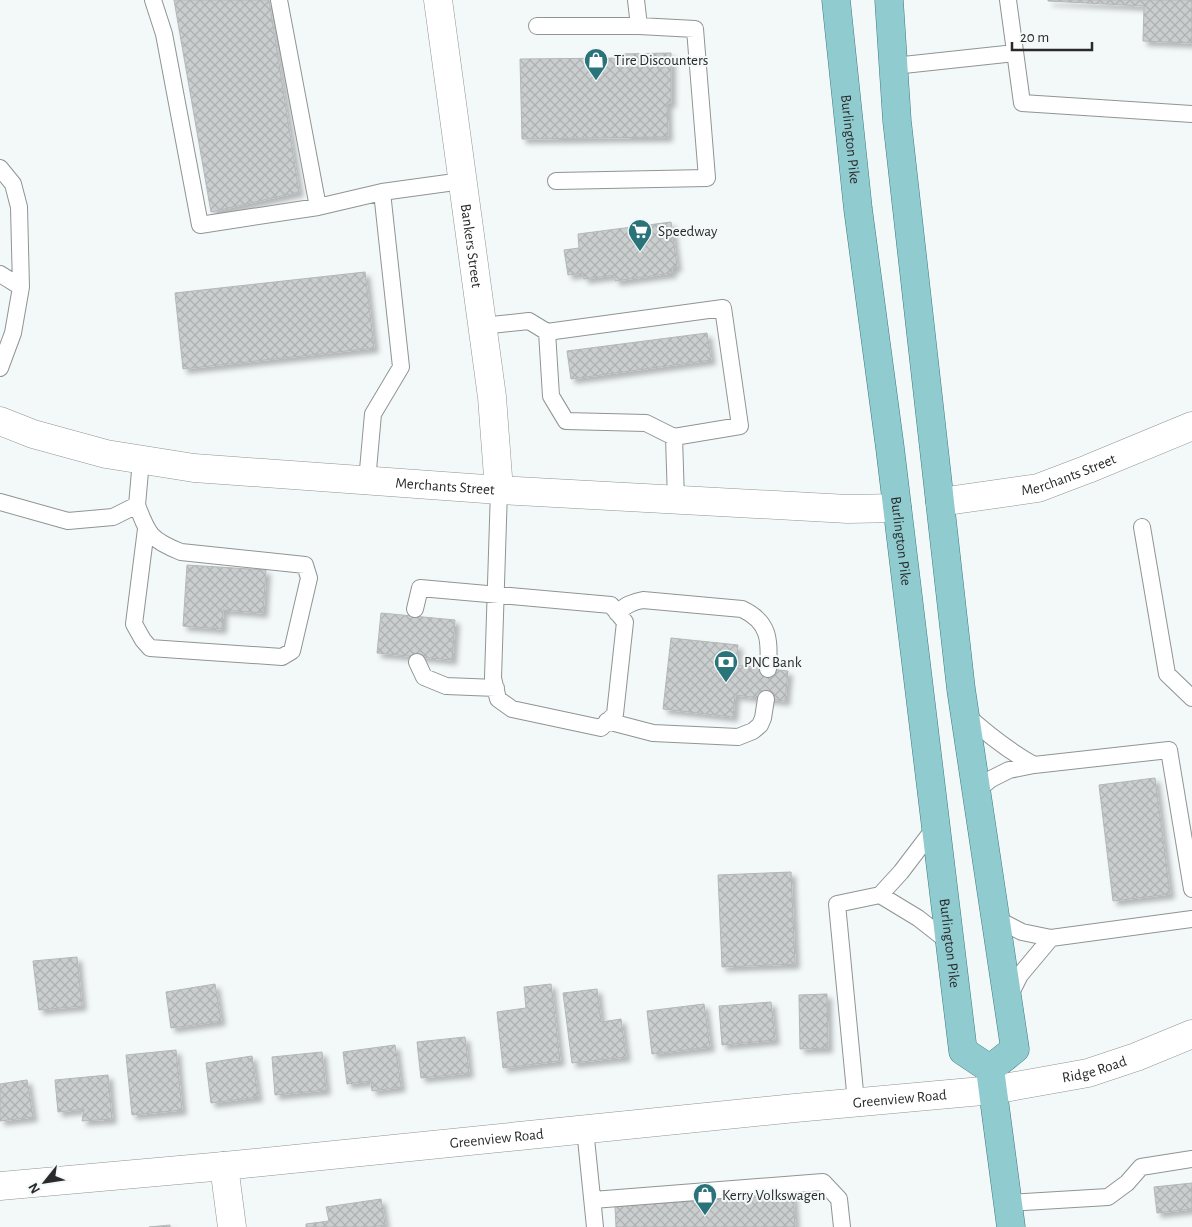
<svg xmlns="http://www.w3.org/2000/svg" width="1192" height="1227" font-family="'Alegreya Sans',sans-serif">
<defs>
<pattern id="building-cross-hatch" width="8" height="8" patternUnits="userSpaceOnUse" patternTransform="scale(1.25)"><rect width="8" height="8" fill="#cacecf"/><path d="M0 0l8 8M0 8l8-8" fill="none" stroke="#aeb1b2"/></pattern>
<filter id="shadow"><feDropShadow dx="4.5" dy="4.5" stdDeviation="2.5" flood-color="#0004"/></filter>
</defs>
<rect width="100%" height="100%" fill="#f3f8f8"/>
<!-- building -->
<path fill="url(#building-cross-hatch)" stroke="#b3b7b7" filter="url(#shadow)" d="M174,0h95l30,192 -88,20z
M1048,0h144v43l-49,-2 1,-35 -96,-5z
M671,53v50h-4l1,34 -146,2 -2,-80 100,-1v-4z
M671,222l6,45 -5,1v5l-57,8v-6l-31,4 -1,-6 -15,2 -4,-25 15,-2 -1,-14z
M365,272l9,76 -191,21 -8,-76z
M707,333l4,27 -140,19 -4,-28z
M187,565l79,5 -3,43 -40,-3 -1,19 -39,-3z
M381,613l74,7 -3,40 -75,-7z
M671,638l67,7 -2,20 52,6 -3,30 -50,-6 -2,22 -70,-8z
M1155,778l15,116 -57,7 -14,-116z
M791,872l4,92 -73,3 -4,-92z
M77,957l5,49 -43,4 -6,-49z
M215,984l6,37 -50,7 -5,-36z
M551,984l9,77 -57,7 -6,-56 29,-4 -2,-21z
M597,989l4,33 20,-3 5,38 -54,6 -9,-70z
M827,994l1,54 -28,1 -1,-54z
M771,1002l4,38 -53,5 -3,-39z
M704,1004l6,43 -58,7 -5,-43z
M465,1037l4,36 -48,5 -4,-36z
M395,1045l6,42 -29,4 -1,-10 -24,3 -4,-32z
M176,1050l6,60 -50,5 -6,-60z
M322,1052l4,38 -51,5 -3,-38z
M252,1056l6,41 -47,6 -5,-40z
M108,1075l4,44 -30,2 2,-12 -26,3 -3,-32z
M27,1080l6,37 -33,4v-37z
M1192,1183v26l-35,4 -3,-26z
M793,1195l2,32h-179l-1,-21z
M381,1199l4,26 -14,2h-65v-3l23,-3 -3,-14z
M170,1225v2h-21z"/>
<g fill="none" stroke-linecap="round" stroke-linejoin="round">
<!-- service casing -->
<g stroke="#909494" stroke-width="18">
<path id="service" d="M153,0l11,34 36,191 118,-18 64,-15 80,-11
M279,0l39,207
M1008,0l14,103 170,11
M537,26h102
M894,66l121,-13
M0,168l13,16 6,23 2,80 -8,46 -13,35
M556,181l151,-3 -12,-149 -56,-3 -3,-26
M0,274l21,13
M482,326l47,-5 18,11 4,64 15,25 80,2 28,14 2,63
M547,332l176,-24 17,118 -66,11
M367,481l6,-67 28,-47 -19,-175
M0,502l68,19 45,-4 24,-12 4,-45
M137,505c11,30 14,35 44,47l124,13 4,13 -17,73 -10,6 -132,-9 -7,-8 -9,-16 12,-95
M1142,527l25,147 25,24
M415,609l5,-21 191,17 14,17 -10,92 -14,14 -89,-19 -14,-10 -5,-21 6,-188
M617,613c9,-8 15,-11 26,-13l99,9c28,13 28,32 26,60
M417,662l7,15 22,9 50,2
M964,713c23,21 43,37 70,52
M607,721l46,12 85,4 15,-6 7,-6 3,-7 3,-19
M975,792l16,-13 18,-9 25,-5 135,-15 23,139
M880,895l38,23 32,25
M995,918l27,14 29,6 141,-19
M1009,997l11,-22 31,-37
M856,1102l-19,-198 43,-9 21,-23 35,-46
M585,1129l10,98
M593,1200l230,-18 16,17 3,28
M1007,1203l101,-6 19,-14 14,-16 51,-8"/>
</g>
<!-- minor casing -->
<g stroke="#909494" stroke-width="29">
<g id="minor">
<path id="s1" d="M438,0l54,397 7,93"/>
<path id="s2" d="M0,421l33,13 73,20 88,14 305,22 349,19 49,-1"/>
<path id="s3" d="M940,502l98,-14 50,-19 104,-43"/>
<path d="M224,1166l8,61"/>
<path id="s4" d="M0,1186l224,-20 571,-58 198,-18 95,-17 48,-16 56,-23"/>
</g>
</g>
<!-- primary casing -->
<g stroke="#3c7c82" stroke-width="29">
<g id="primary">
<path id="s5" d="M836,0l22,209 32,239 73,603 27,18 21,158"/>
<path d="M889,0l8,121 64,568 54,360 -25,20"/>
</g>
</g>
<!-- service -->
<use href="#service" stroke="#fff" stroke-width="16"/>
<!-- minor -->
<use href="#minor" stroke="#fff" stroke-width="28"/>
<!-- primary -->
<use href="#primary" stroke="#90cbd0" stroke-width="28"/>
</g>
<!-- icons -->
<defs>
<g id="shop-pin" transform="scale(1.25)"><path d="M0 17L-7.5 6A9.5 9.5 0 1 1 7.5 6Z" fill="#297379" stroke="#f3f8f8"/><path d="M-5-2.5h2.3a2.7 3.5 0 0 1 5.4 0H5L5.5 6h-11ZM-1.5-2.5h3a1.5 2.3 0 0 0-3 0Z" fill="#fff"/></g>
<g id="supermarket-pin" transform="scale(1.25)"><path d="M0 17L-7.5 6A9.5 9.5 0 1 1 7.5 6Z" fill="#297379" stroke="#f3f8f8"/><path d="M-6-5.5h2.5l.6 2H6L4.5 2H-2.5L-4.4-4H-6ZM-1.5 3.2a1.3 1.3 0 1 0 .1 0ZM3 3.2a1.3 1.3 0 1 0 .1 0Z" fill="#fff"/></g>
<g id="bank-pin" transform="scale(1.25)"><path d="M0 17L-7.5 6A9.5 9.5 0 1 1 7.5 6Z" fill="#297379" stroke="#f3f8f8"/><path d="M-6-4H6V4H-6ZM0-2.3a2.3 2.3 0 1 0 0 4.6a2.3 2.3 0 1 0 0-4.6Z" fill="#fff"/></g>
</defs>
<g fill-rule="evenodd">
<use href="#shop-pin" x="596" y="60"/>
<use href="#supermarket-pin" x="640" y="231"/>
<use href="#bank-pin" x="726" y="662"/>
<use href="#shop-pin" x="705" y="1195"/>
</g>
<g text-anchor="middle" stroke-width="4" stroke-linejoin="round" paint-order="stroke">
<!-- poi labels -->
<g font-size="15" fill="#292a2a" stroke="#f3f8f8" text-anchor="start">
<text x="614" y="65">Tire Discounters</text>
<text x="658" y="236">Speedway</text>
<text x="744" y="667">PNC Bank</text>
<text x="722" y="1200">Kerry Volkswagen</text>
</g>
<!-- street labels -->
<g font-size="15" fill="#292a2a" stroke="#f3f8f8">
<text dy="5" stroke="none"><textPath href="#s5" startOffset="140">Burlington Pike</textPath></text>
<text dy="5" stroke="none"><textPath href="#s1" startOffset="248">Bankers Street</textPath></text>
<text dy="5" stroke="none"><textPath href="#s3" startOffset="132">Merchants Street</textPath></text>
<text dy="5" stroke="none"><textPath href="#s2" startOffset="452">Merchants Street</textPath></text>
<text dy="5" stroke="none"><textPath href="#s5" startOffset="545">Burlington Pike</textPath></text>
<text dy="5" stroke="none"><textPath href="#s5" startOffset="950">Burlington Pike</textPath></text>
<text dy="5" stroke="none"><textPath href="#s4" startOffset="1101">Ridge Road</textPath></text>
<text dy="5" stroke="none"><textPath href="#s4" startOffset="904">Greenview Road</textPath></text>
<text dy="5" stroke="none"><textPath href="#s4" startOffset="499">Greenview Road</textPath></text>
</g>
</g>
<!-- north arrow -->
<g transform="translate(45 1182) rotate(240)" stroke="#f3f8f8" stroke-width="4" paint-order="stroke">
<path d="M0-4L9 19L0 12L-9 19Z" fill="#292a2a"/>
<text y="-8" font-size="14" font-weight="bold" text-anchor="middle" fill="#292a2a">N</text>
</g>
<!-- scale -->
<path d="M1012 42v8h80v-8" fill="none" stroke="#292a2a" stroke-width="2.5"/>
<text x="1020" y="42" font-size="15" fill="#292a2a" stroke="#f3f8f8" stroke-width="4" paint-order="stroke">20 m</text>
</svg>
